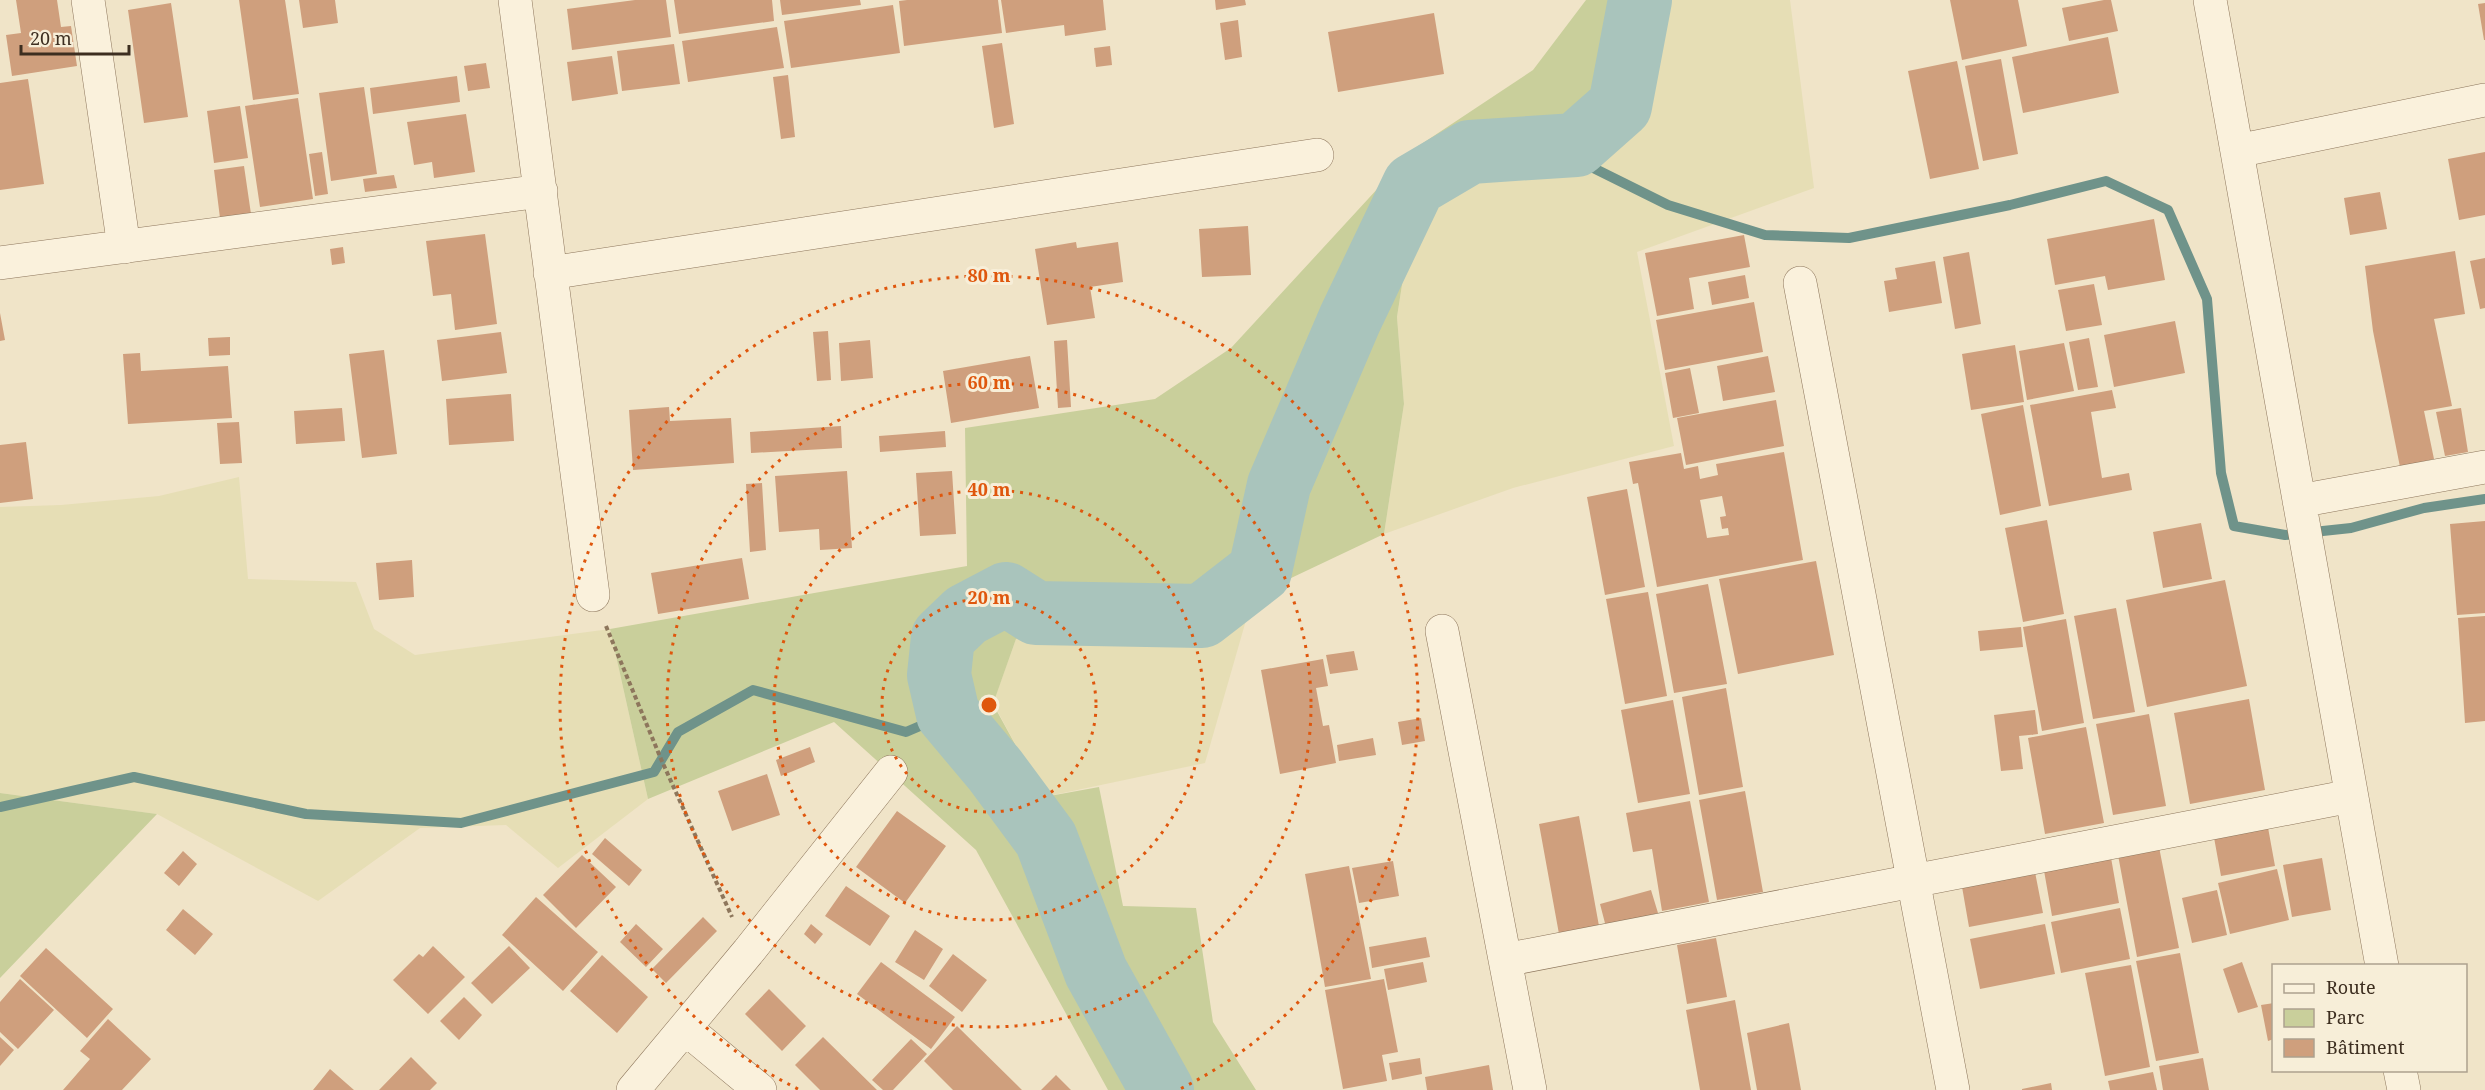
<svg xmlns="http://www.w3.org/2000/svg" width="2485" height="1090" font-family="'Noto Serif',serif">
<rect width="100%" height="100%" fill="#f0e4c8"/>
<!-- farmland -->
<path fill="#e6deb5" d="M1660,0h130l24,188 -177,64 37,194 -161,42 -129,46 20,-130 -7,-87 12,-77 39,-50 86,-59 76,-40 41,-35z
M239,477l9,102 108,3 18,47 41,26 195,-26 38,170 -90,69 -52,-43 -86,3 -102,73 -161,-87 -157,-21v-286l61,-2 98,-9z
M1253,596l-48,167 -161,34 -51,-94 23,-64 43,-17 120,1z"/>
<!-- green -->
<path fill="#c9cf9b" d="M1586,0h74l-9,56 -41,35 -76,40 -86,59 -39,50 -12,77 7,87 -20,130 -131,62 -74,27 -120,-1 -43,17 -23,65 51,93 55,-10 24,119 73,2 17,114 43,68h-148l-132,-240 -142,-128 -186,77 -38,-170 357,-63 -2,-138 190,-29 76,-51 183,-199 119,-79z
M0,793l157,21 -157,164z"/>
<g fill="none" stroke-linecap="round" stroke-linejoin="round">
<!-- stream -->
<path stroke="#6f938a" stroke-width="10" d="M1551,147l117,58 97,30 84,3 161,-33 96,-24 62,29 39,89 14,174 13,53 51,9 19,-2 47,-5 73,-20 61,-9
M0,807l134,-30 172,37 155,9 193,-51 24,-40 75,-42 153,42 42,-18"/>
<!-- river -->
<path stroke="#a9c4bc" stroke-width="64" d="M1162,1090l-66,-118 -50,-133 -51,-69 -47,-56 -9,-39 4,-38 23,-22 40,-21 30,19 166,3 58,-45 19,-86 71,-166 64,-134 56,-33 106,-7 44,-39 20,-106"/>
</g>
<!-- building -->
<path fill="#cf9f7d" fill-rule="evenodd" d="M16,0h41l4,27 10,-1 6,40 -65,10 -6,-41 15,-2z
M239,0h46l14,94 -46,6z
M299,0h36l3,23 -35,5z
M635,0h31l5,37 -99,13 -5,-41z
M674,0h98l2,21 -95,13z
M780,0h80l1,5 -79,10z
M907,0h91l4,33 -98,13 -5,-45z
M1001,0h102l3,30 -41,6 -1,-11 -58,8z
M1215,0h30l1,5 -30,5z
M1950,0h68l9,46 -65,14z
M2104,0h7l7,31 -49,10 -7,-33z
M171,3l17,114 -44,6 -16,-113z
M2485,3v37h-1l-6,-36z
M893,5l7,48 -109,15 -7,-47z
M1434,13l10,61 -106,18 -10,-60z
M1238,20l4,37 -17,3 -5,-37z
M777,27l7,41 -96,14 -6,-41z
M2108,37l11,56 -96,20 -11,-56z
M1002,43l12,81 -20,4 -12,-82z
M674,44l6,40 -58,7 -5,-40z
M1110,46l2,19 -16,2 -2,-19z
M612,56l6,38 -46,7 -5,-39z
M2001,59l17,95 -35,7 -18,-95z
M1957,61l22,108 -49,10 -22,-108z
M486,63l4,25 -22,3 -4,-25z
M788,75l7,62 -14,2 -8,-62z
M457,76l3,26 -87,12 -3,-26z
M28,79l16,105 -44,6v-107z
M364,87l13,87 -46,7 -12,-88z
M298,98l15,101 -53,8 -15,-101z
M240,106l8,52 -34,5 -7,-52z
M466,114l9,58 -41,6 -2,-16 -18,3 -7,-43z
M322,152l6,42 -13,2 -6,-42z
M2485,152v63l-26,5 -11,-61z
M244,166l7,48 -31,4 -6,-48z
M394,175l3,13 -32,4 -2,-13z
M2380,192l7,37 -37,6 -6,-37z
M2154,219l11,61 -57,10 -3,-14 -50,9 -8,-46z
M1248,226l3,49 -49,2 -3,-48z
M485,234l12,90 -42,6 -4,-36 -18,2 -7,-55z
M1744,235l6,32 -61,11 5,31 -37,7 -12,-63z
M1076,242l1,6 41,-6 5,40 -33,5 5,31 -48,7 -12,-76z
M343,247l2,16 -13,2 -2,-16z
M2455,251l10,63 -31,5 18,87 -28,5 10,48 -34,8 -27,-136 -8,-65z
M1969,252l12,72 -26,5 -12,-72z
M2485,258v50l-5,1 -10,-48z
M1935,261l7,42 -53,9 -5,-31 13,-2 -2,-11z
M1745,275l4,23 -37,7 -4,-23z
M2094,284l8,41 -36,6 -8,-41z
M1754,302l9,50 -98,18 -9,-50z
M0,313l5,27 -5,1z
M2175,321l10,52 -71,14 -10,-52z
M828,331l3,49 -14,1 -4,-49z
M501,332l6,41 -65,8 -5,-41z
M230,337v18l-21,1 -1,-18z
M2089,338l9,49 -20,3 -9,-48z
M870,340l3,38 -32,3 -2,-38z
M1067,340l4,67 -13,1 -4,-67z
M2064,343l10,48 -47,9 -8,-49z
M2015,345l9,57 -53,8 -9,-56z
M384,350l13,104 -35,4 -13,-104z
M140,353l1,18 87,-5 4,52 -104,6 -5,-70z
M1030,356l9,52 -88,15 -8,-52z
M1768,356l7,36 -52,9 -6,-35z
M1690,368l9,45 -26,5 -8,-45z
M2112,390l4,18 -25,4 11,66 27,-5 3,17 -83,16 -19,-101z
M511,394l3,47 -65,4 -3,-46z
M1776,400l8,46 -98,19 -9,-47z
M2023,405l18,101 -41,9 -19,-101z
M669,407l1,14 61,-3 3,45 -101,7 -4,-60z
M342,408l3,33 -49,3 -2,-33z
M2461,408l7,44 -23,4 -9,-44z
M239,422l3,41 -22,1 -3,-41z
M841,426l1,22 -91,5 -1,-21z
M945,431l1,16 -66,5 -1,-16z
M26,442l7,57 -33,4v-58z
M1784,452l19,108 -146,27 -19,-104 -5,1 -4,-22 52,-9 3,16 14,-3 2,13 18,-4 -2,-11zM1722,496l4,20 -6,1 2,12 6,-1 1,7 -22,3 -7,-38z
M847,471l5,77 -32,2 -1,-21 -40,3 -4,-56z
M952,471l4,63 -36,2 -4,-63z
M762,483l4,67 -16,2 -4,-68z
M1627,489l18,98 -40,8 -18,-98z
M2047,520l17,94 -41,8 -18,-94z
M2485,521v92l-28,2 -7,-91z
M2201,523l11,56 -49,9 -10,-56z
M742,558l7,41 -91,15 -7,-41z
M412,560l2,37 -35,3 -3,-37z
M1816,561l18,94 -96,19 -19,-95z
M2225,580l22,106 -100,21 -21,-107z
M1708,584l19,100 -53,9 -18,-99z
M1648,592l19,104 -42,8 -19,-105z
M2116,608l19,104 -42,7 -19,-103z
M2485,616v105l-20,2 -7,-105z
M2066,619l18,104 -42,8 -19,-104z
M2021,627l2,20 -43,4 -2,-20z
M1354,651l4,19 -28,4 -4,-19z
M1323,659l5,27 -12,2 7,38 6,-1 7,38 -56,11 -19,-104z
M1726,688l17,99 -44,8 -17,-98z
M2249,699l16,91 -75,14 -16,-91z
M1673,700l17,94 -52,9 -17,-93z
M2035,710l3,24 -19,2 4,33 -22,2 -7,-56z
M2149,714l17,92 -53,9 -17,-91z
M1421,718l4,23 -23,4 -4,-23z
M2086,727l18,96 -59,11 -17,-96z
M1373,738l3,17 -37,6 -2,-16z
M810,747l5,15 -34,14 -5,-16z
M767,774l13,41 -48,16 -14,-40z
M1745,791l18,101 -46,8 -18,-100z
M1690,801l19,101 -47,9 -10,-62 -19,3 -7,-39z
M897,811l49,35 -41,57 -49,-36z
M1579,816l20,110 -40,8 -20,-110z
M2267,822l8,44 -54,10 -8,-44z
M605,838l37,32 -13,16 -37,-32z
M2159,847l20,101 -42,9 -19,-102z
M183,851l14,13 -18,22 -15,-13z
M2110,852l9,51 -67,13 -9,-51z
M582,855l34,32 -40,41 -33,-33z
M2322,858l9,52 -39,7 -9,-52z
M1393,861l6,35 -40,7 -7,-35z
M1349,866l22,113 -46,8 -20,-113z
M2034,867l9,46 -74,14 -8,-46z
M2277,869l12,51 -59,14 -12,-51z
M846,886l44,30 -20,30 -45,-30z
M1651,890l7,23 -52,14 -6,-23z
M2217,890l10,45 -35,8 -10,-45z
M536,897l62,55 -35,39 -61,-56z
M2120,908l10,51 -69,14 -10,-51z
M183,909l30,25 -18,21 -29,-25z
M703,917l14,14 -51,52 -14,-14z
M636,924l27,25 -17,18 -26,-25z
M811,924l12,10 -8,10 -11,-10z
M2045,924l10,50 -75,15 -10,-50z
M915,930l28,19 -19,31 -29,-18z
M1426,937l4,20 -58,11 -3,-21z
M1716,938l11,59 -40,7 -10,-59z
M433,946l32,31 -37,37 -35,-34 26,-26 4,3z
M509,946l21,22 -38,36 -21,-21z
M46,948l67,61 -26,29 -67,-62z
M2180,953l19,100 -43,8 -20,-100z
M953,954l34,26 -25,32 -33,-26z
M602,955l46,42 -31,36 -47,-42z
M881,962l74,55 -24,32 -74,-55z
M1423,962l4,20 -39,8 -4,-21z
M2242,962l16,45 -20,6 -15,-44z
M2131,965l19,102 -45,9 -20,-103z
M20,979l34,31 -36,39 -18,-17v-30z
M1384,979l14,73 -16,3 5,26 -44,8 -18,-99z
M769,989l37,37 -24,25 -37,-37z
M464,997l18,18 -23,25 -19,-19z
M1735,1000l16,90h-51l-14,-80z
M2274,1003v36l-6,2 -7,-36z
M108,1019l43,40 -29,31h-59l27,-31 -10,-8z
M1789,1023l12,67h-44l-10,-57z
M957,1026l65,64h-69l-29,-29z
M0,1037l14,13 -14,16z
M823,1037l54,53h-57l-25,-25z
M911,1039l16,15 -34,36h-10l-11,-10z
M411,1057l26,26 -7,7h-51z
M1420,1058l2,16 -30,6 -3,-17z
M2203,1058l6,32h-46l-4,-24z
M1489,1065l4,25h-66l-2,-13z
M330,1069l24,21h-41z
M2153,1072l4,18h-47l-2,-9z
M1056,1075l15,15h-30z
M2051,1083l1,7h-30v-1z"/>
<g fill="none" stroke-linecap="round" stroke-linejoin="round">
<!-- minor casing -->
<g stroke="#8d765c" stroke-width="34">
<path id="minor" d="M88,0l36,247
M515,0l78,595
M2210,0l172,966
M2237,151l248,-51
M0,263l541,-72
M550,273l767,-118
M1800,283l153,807
M2299,501l186,-34
M1442,631l88,459
M1505,960l846,-164
M685,1028l75,62
M2400,1070l4,20
M633,1090l115,-138 143,-180"/>
</g>
<!-- path -->
<path stroke="#8d765c" stroke-width="4" stroke-dasharray="4.5 3" stroke-linecap="butt" d="M606,626l55,133 71,158"/>
<!-- minor -->
<use href="#minor" stroke="#faf1dc" stroke-width="33"/>
</g>
<!-- distance rings -->
<g fill="none" stroke="#df570d" stroke-width="3" stroke-dasharray="3 6">
<circle cx="989" cy="705" r="107"/>
<circle cx="989" cy="705" r="215"/>
<circle cx="989" cy="705" r="322"/>
<path d="M798 1089A429 429 0 1 1 1180 1089"/>
</g>
<circle cx="989" cy="705" r="9" fill="#df570d" stroke="#f7eed8" stroke-width="3"/>
<g font-size="18" text-anchor="middle" font-weight="bold" fill="#df570d" stroke="#f7eed8" stroke-width="6" stroke-linejoin="round" paint-order="stroke">
<text x="989" y="282">80 m</text>
<text x="989" y="389">60 m</text>
<text x="989" y="496">40 m</text>
<text x="989" y="604">20 m</text>
</g>
<!-- legend -->
<rect x="2272" y="964" width="195" height="108" fill="#f7eed8" stroke="#ada18e" stroke-width="1.5"/>
<rect x="2284" y="984" width="30" height="9" fill="#faf1dc" stroke="#ada18e" stroke-width="1.5"/>
<text x="2326" y="994" font-size="18" fill="#3d2e20">Route</text>
<rect x="2284" y="1009" width="30" height="18" fill="#c9cf9b" stroke="#ada18e" stroke-width="1.5"/>
<text x="2326" y="1024" font-size="18" fill="#3d2e20">Parc</text>
<rect x="2284" y="1039" width="30" height="18" fill="#cf9f7d" stroke="#ada18e" stroke-width="1.5"/>
<text x="2326" y="1054" font-size="18" fill="#3d2e20">Bâtiment</text>
<!-- scale -->
<path d="M21 45v9h108v-9" fill="none" stroke="#3d2e20" stroke-width="3"/>
<text x="30" y="45" font-size="18" fill="#3d2e20" stroke="#f7eed8" stroke-width="4.5" paint-order="stroke">20 m</text>
</svg>
